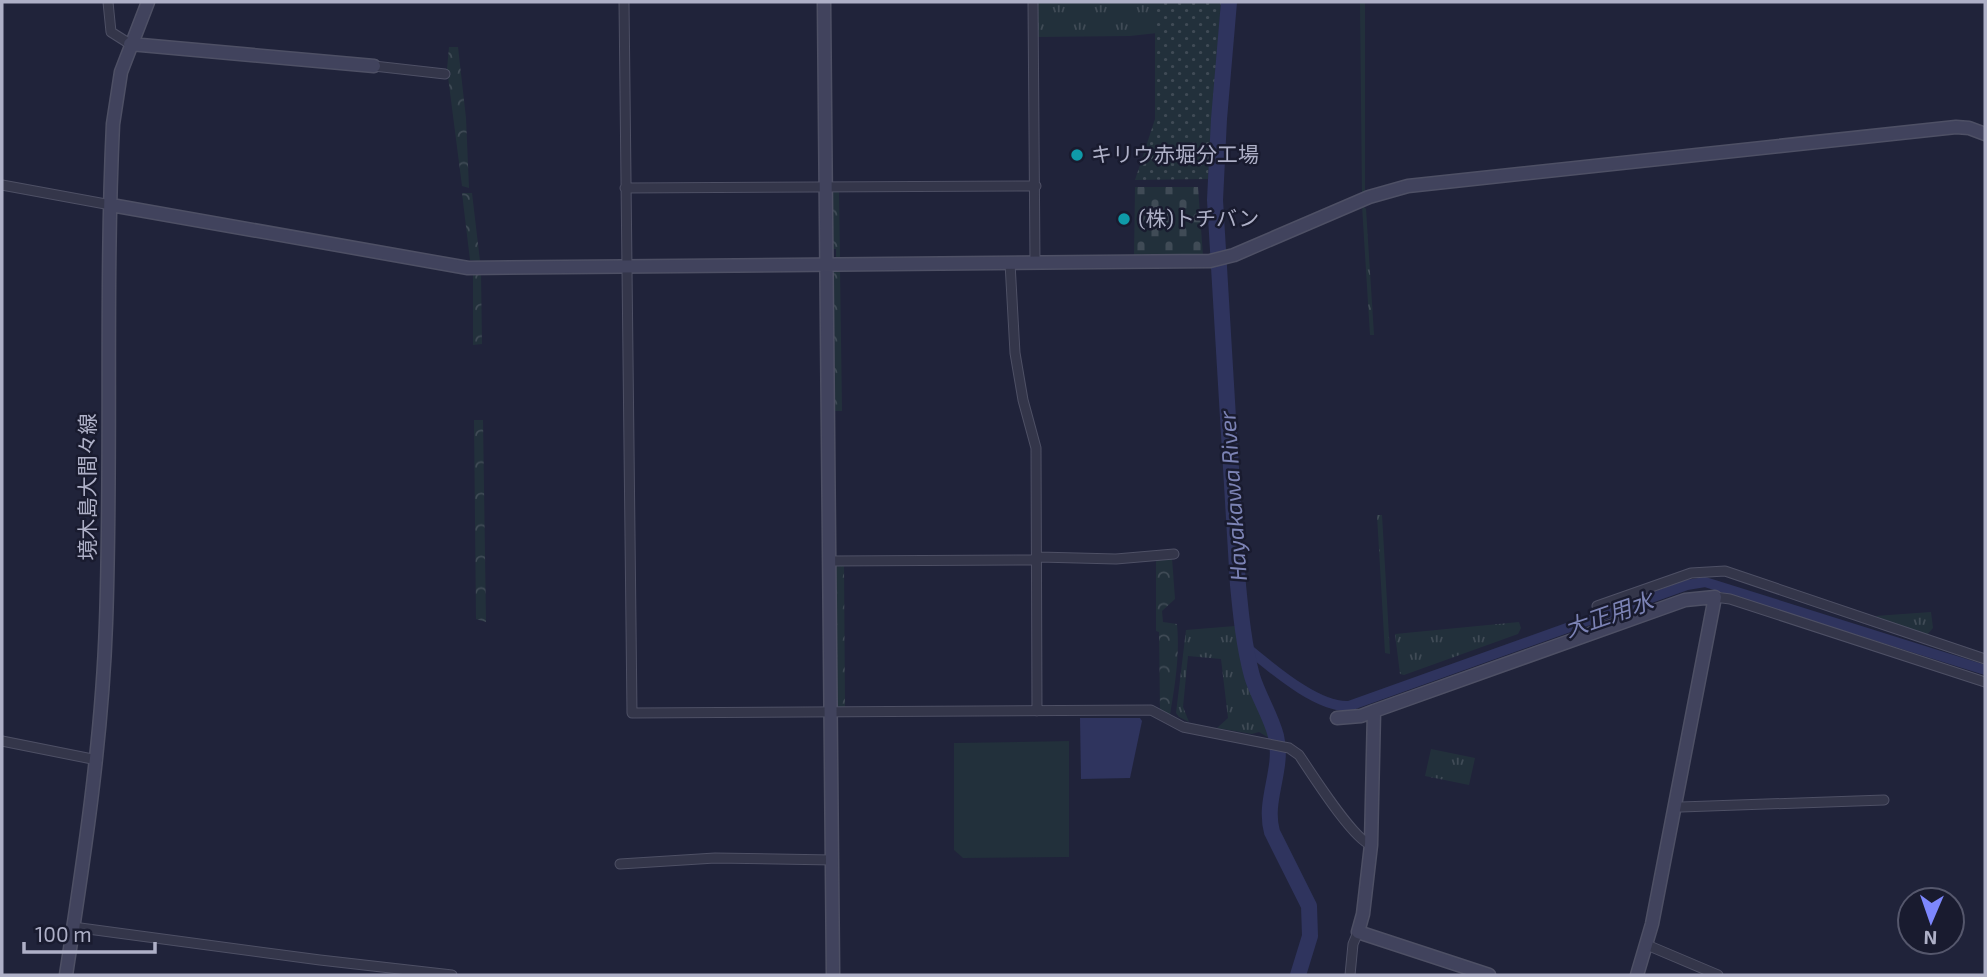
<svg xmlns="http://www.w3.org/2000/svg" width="1987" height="977" font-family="'Exo 2','Noto Sans JP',sans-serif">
<defs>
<pattern id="grass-tufts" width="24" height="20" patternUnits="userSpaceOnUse" patternTransform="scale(1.75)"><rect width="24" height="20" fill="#22303b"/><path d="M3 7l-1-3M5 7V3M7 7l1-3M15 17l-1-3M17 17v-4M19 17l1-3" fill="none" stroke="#404b56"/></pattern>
<pattern id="forest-crowns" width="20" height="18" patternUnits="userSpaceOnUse" patternTransform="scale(1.75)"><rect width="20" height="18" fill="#22303b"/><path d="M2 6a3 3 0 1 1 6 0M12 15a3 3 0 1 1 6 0" fill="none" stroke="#404b56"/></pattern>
<pattern id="cemetery-stones" width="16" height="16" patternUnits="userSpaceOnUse" patternTransform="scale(1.75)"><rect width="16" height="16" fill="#22303b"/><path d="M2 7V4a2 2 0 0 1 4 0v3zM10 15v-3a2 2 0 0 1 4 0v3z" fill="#404b56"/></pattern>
<pattern id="park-dots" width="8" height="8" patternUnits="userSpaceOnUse" patternTransform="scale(1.75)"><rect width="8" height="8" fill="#22303b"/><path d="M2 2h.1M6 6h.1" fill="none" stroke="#404b56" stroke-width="1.8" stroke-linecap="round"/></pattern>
</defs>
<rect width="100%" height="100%" fill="#20233a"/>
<!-- grass -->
<path fill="url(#grass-tufts)" d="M1036,2h119l2,31 -27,3 -93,1z
M1360,2h5v190l-3,2z
M1362,205l4,4 8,126h-4z
M1377,515h5l8,139 -5,-1z
M1931,612l2,16 -6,7 -52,-19z
M1519,622l2,6 -3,6 -114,41 -4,-1 -5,-40z
M1235,626l11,52 15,33 8,27 -10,-6 -7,2 -35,-6 11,-10 -7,-59 -33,-3 -5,51 6,15 -10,-5 -3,-4 10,-83z
M1431,749l44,9 -6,27 -44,-9z"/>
<!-- forest -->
<path fill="url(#forest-crowns)" d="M449,47h9l8,71 3,70 -7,-2 -15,-117z
M834,190h5l1,70 -7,-1 -1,-2h4v-8h-4v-56z
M462,193h10l8,68 -10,-1z
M832,269h8l2,142h-10z
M473,273h8l1,71 -9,1z
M474,420h9l3,202 -10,-3z
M1172,558l3,41 -13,12 1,11 14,2c3,31 -2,61 -7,91l-10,-5 -1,-78 -3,-1v-72z
M835,563h9l1,144h-9z"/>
<!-- cemetery -->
<path fill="url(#cemetery-stones)" d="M1135,187h63l5,69 -69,2z"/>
<!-- park -->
<path fill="url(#park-dots)" d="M1155,2h66l-13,177 -73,1 20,-61z"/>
<!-- pitch -->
<path fill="#22303b" d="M1069,741v116l-106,1 -9,-8v-107z"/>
<!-- water -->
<path fill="#2f345e" d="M1080,718h60l2,3 -12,57 -49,1z"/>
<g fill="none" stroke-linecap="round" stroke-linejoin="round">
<!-- canal -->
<path stroke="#2f345e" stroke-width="10" d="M1247,648c25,20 70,60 102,58l338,-121 18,-3 280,88"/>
<!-- river -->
<path stroke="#2f345e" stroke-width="16" d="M1229,2l-10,117 -4,81 23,385c3,31 6,61 14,91 6,20 19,40 24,60 8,33 -13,64 -4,96l37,74 1,30 -12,39"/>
<!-- street casing -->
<g stroke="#4e5065" stroke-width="11">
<path id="street" d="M108,2l3,30 19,12
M624,2l8,711 519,-3 32,17 106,21 10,7c13,19 53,83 72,90
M1033,2l2,261
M374,66l71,8
M2,185l109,20
M625,188l411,-2
M1010,263l5,90 8,47 13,48 1,263
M829,561l203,-1 7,-3 77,2 58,-5
M1715,597l15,2 255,83
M1597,606l94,-33 34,-2 260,88
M2,741l95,19
M1674,805l7,2 203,-7
M620,864l95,-6 118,2
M73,927l247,33 132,15
M1647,945l71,30
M1350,975l3,-31 5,-12"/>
</g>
<!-- secondary casing -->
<g stroke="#4e5065" stroke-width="15">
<path id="secondary" d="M824,2l9,973
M130,44l244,22
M111,205l357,63 742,-7 24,-6 135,-58 39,-11 548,-59 13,1 16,6
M1337,718l24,-2 13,-5
M66,975c18,-117 36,-234 40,-352 6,-166 -1,-333 7,-499l8,-52 27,-70
M1489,975l-131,-43 5,-18 8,-69 3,-134 311,-111 30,-3 -63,327 -15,51"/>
</g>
<!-- street -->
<use href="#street" stroke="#34364a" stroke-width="9"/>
<!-- secondary -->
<use href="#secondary" stroke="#41435d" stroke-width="12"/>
</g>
<!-- markers -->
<g fill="#0f9aa8" stroke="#191b2f" stroke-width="2.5">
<circle cx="1077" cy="155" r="7"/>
<circle cx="1124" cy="219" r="7"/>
</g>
<g text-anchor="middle" stroke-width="5" stroke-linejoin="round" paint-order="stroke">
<!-- poi labels -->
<g font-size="21" fill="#aeb0c7" stroke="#191b2f" text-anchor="start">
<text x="1091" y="162">キリウ赤堀分工場</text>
<text x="1138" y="226">(株)トチバン</text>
</g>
<!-- street labels -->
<g font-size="21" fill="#aeb0c7" stroke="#191b2f">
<text transform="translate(88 487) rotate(-90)" y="7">境木島大間々線</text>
</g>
<!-- water labels -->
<g font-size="23" font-style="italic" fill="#7c83b5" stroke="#191b2f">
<text transform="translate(1233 496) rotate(-94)" y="8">Hayakawa River</text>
<text transform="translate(1609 615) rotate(-19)" y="8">大正用水</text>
</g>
</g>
<!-- border -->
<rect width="1987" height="977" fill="none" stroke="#aeb0c7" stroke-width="7"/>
<!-- north arrow -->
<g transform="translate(1931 921) rotate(182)"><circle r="33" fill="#191b2f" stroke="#55576c" stroke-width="2"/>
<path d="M0-5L12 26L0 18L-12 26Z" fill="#7d87fd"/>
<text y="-10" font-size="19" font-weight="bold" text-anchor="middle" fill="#aeb0c7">N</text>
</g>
<!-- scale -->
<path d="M24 942v10h131v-10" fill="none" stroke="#aeb0c7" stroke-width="3.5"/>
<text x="35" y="942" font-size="21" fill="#aeb0c7" stroke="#191b2f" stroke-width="5" paint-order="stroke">100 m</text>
</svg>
